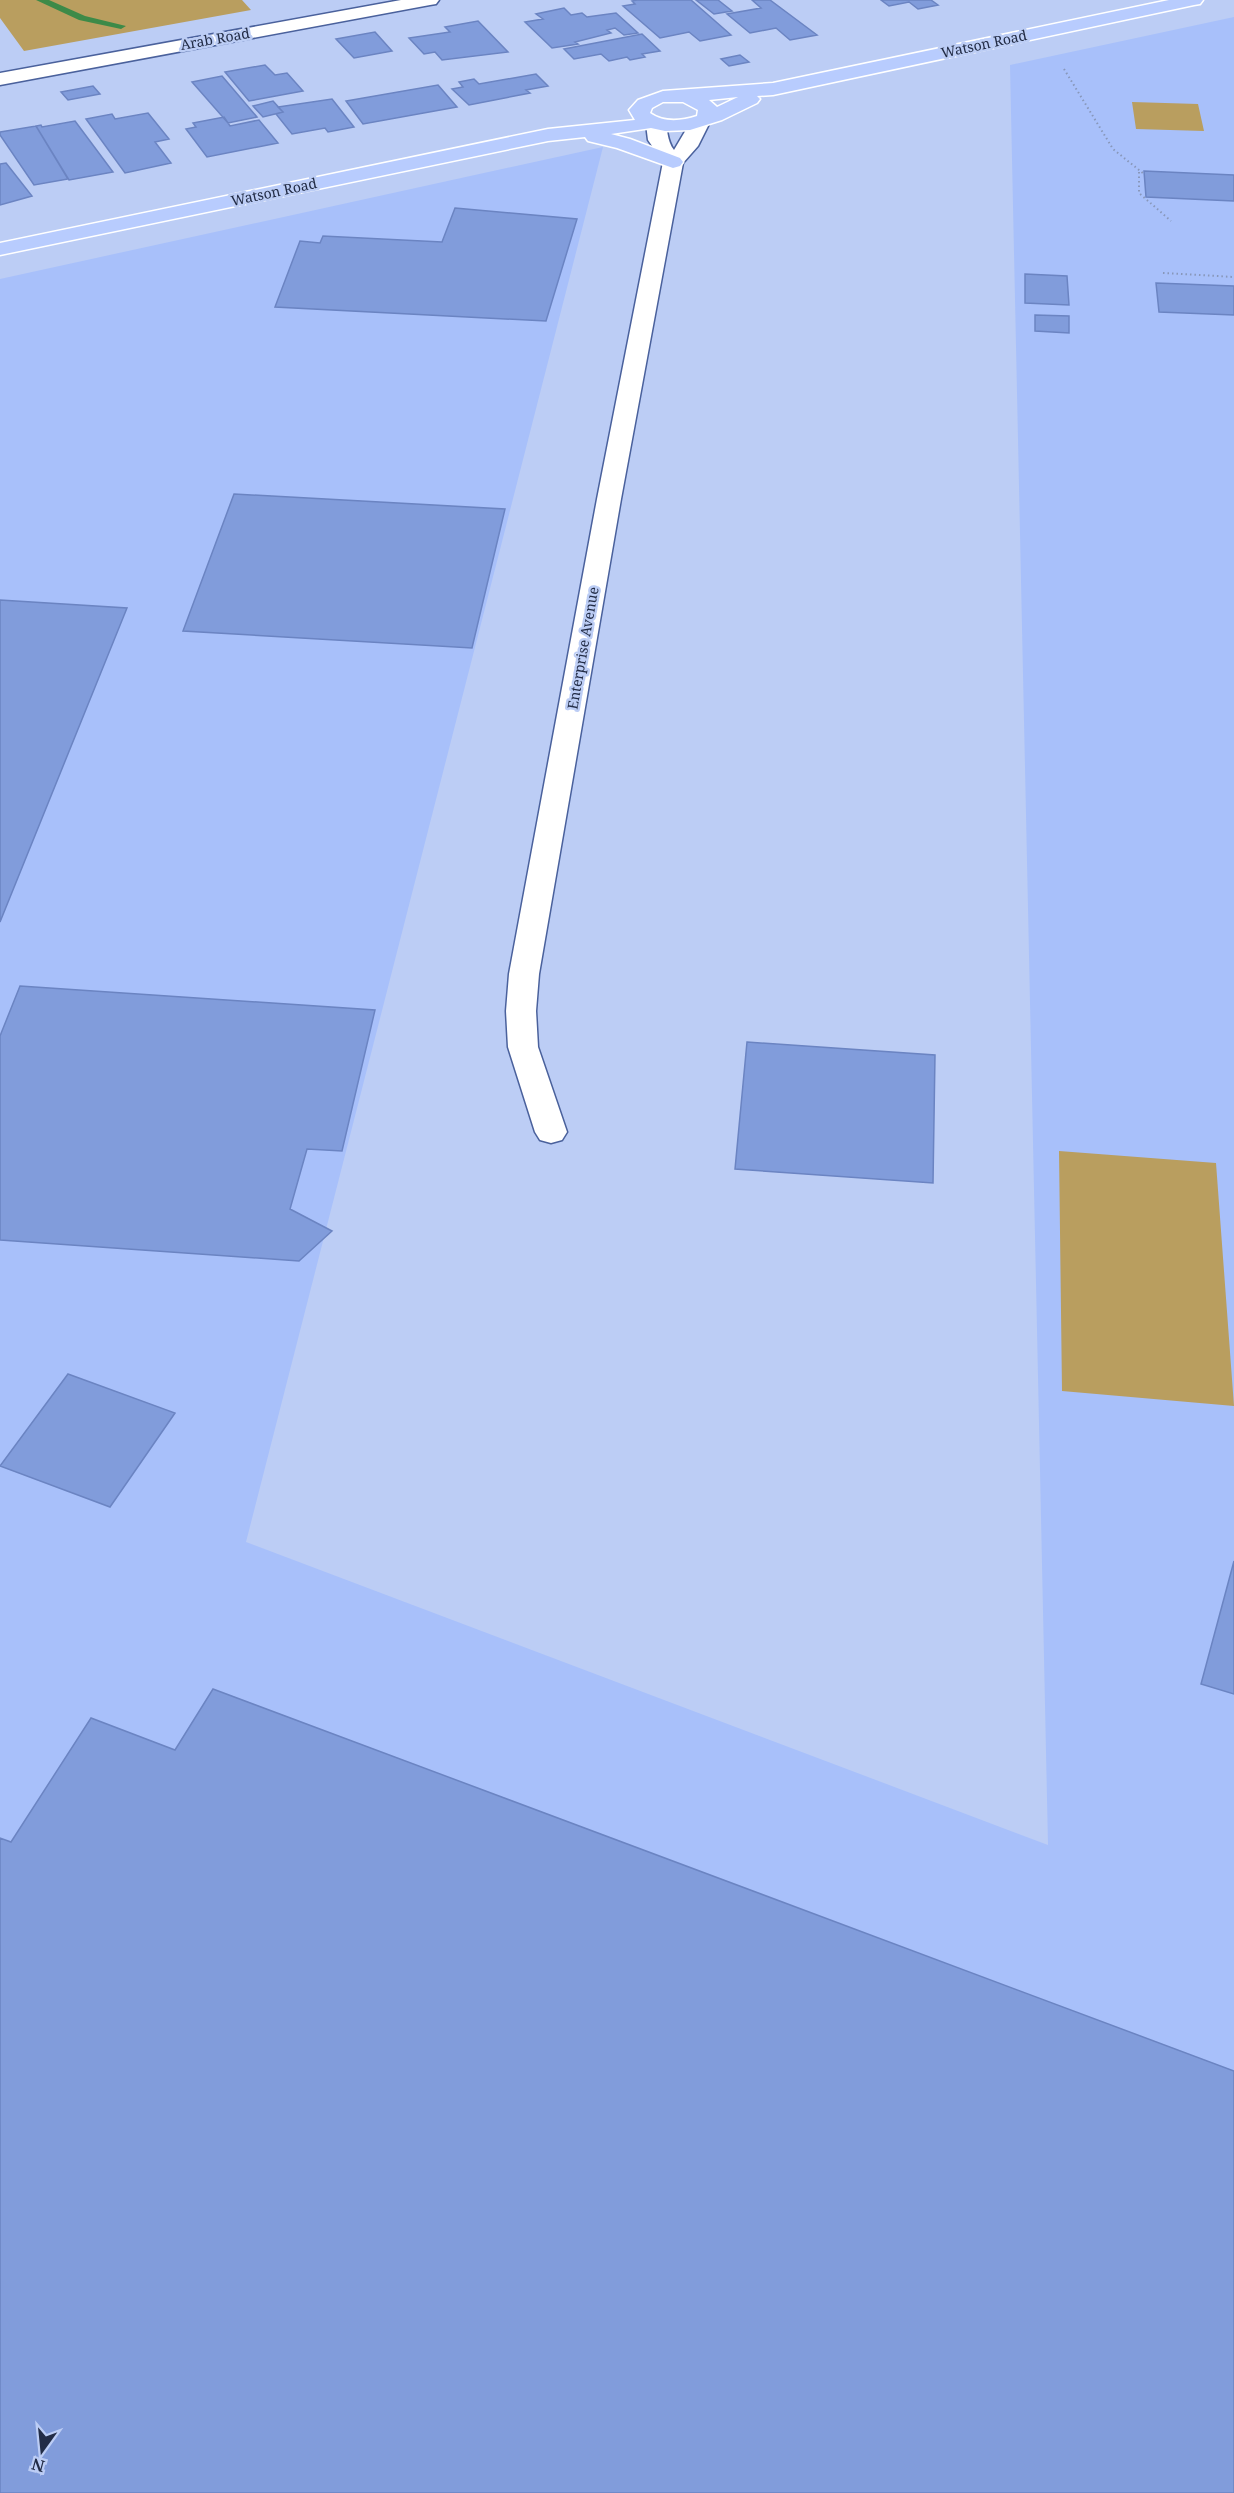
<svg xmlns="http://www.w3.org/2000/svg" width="1234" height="2493" font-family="'Noto Serif',serif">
<rect width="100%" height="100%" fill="#bccdf5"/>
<!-- built -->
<path fill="#a8c0fa" d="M1234,17v2476h-1234v-2214l603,-132 -357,1395 802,303 -38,-1780z"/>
<!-- green -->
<path fill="#b99e5f" d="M0,0h242l9,10 -227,41 -24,-33z
M1132,102l66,2 6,27 -68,-2z
M1059,1151l157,12 18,243 -172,-15z"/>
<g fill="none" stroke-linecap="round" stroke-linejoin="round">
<!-- stream -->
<path fill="#3d8a48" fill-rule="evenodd" d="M36,0h13l36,16 41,10 -5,3 -42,-9z"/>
</g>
<!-- building -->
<path fill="#819cdb" stroke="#6b84c2" stroke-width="1.5" d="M637,0h54l40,35 -31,6 -11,-9 -29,6 -37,-32 12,-2 -3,-3z
M696,0h22l14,11 -18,3z
M752,0h18l47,35 -27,5 -14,-12 -26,5 -23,-19 34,-6z
M881,0h50l7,5 -20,4 -9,-7 -20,4z
M564,8l7,7 11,-2 5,4 29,-4 22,20 -14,2 -9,-7 -8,2 4,3 -36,9 3,2 -26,4 -27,-26 18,-3 -7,-5z
M478,21l30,31 -66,8 -7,-8 -11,2 -15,-16 41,-6 -5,-5z
M375,32l17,19 -38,7 -18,-19z
M642,34l18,17 -18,3 3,3 -15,3 -3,-3 -18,4 -8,-7 -27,5 -10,-10z
M740,55l9,7 -20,4 -8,-7z
M265,65l10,10 12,-2 16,18 -54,10 -24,-29z
M536,74l12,12 -22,4 4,3 -61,12 -17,-16 11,-2 -4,-5 15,-3 5,5z
M222,76l35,41 -29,6 -36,-41z
M438,85l19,22 -94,17 -17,-23z
M93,86l7,8 -32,6 -7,-8z
M332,99l22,28 -26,5 -3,-4 -33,6 -16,-20 7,-2 -5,-5z
M273,101l10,11 -20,5 -10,-11z
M148,113l21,26 -14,3 16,21 -46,10 -39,-54 26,-5 3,5z
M224,117l6,9 29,-6 19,23 -71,14 -21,-28 10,-2 -3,-4z
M75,121l38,51 -44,8 -33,-54 5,-1 1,2z
M36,126l32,53 -34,6 -34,-50v-3z
M6,163l26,33 -32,9v-41z
M1144,171l90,4v26l-88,-4z
M455,208l122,11 -31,102 -271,-14 25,-66 20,2 3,-7 119,6z
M1025,274l42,2 2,29 -44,-2z
M1156,283l78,3v29l-75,-3z
M1035,315l34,1v17l-34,-2z
M234,494l271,15 -33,139 -289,-17z
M0,600l127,8 -127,314z
M20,986l355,24 -33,141 -35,-2 -17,60 42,22 -33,30 -299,-21v-204z
M747,1042l188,13 -2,128 -198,-14z
M68,1374l107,39 -65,94 -110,-41z
M1234,1561v133l-33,-10z
M213,1689l1021,382v422h-1234v-655l11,4 80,-124 84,32z"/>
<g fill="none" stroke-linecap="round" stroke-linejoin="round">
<!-- minor casing -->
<g stroke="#4a619c" stroke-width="3">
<path id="minor" d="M401,0h38l-3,4 -6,1 -430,80v-12z
M700,116l7,2 3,4 -12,24 -15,17 -62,336 -82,475 -3,37 2,36 29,85 -5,8 -11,3 -11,-3 -5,-8 -27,-85 -2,-36 3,-37 88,-475 66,-337 -15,-22 -2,-16 3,-4h14c6,9 3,20 11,30l19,-32z"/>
</g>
<!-- major casing -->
<g stroke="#fff" stroke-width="3">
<path id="major" d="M1169,0h34l-3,4 -6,1 -421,90 -16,1 3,3 -3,4 -35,17 -32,10 -25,1 -14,-3 -40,6 19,5 50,19 3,4 -3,4 -7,2 -56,-20 -29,-7 -3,-4 -37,4 -548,114v-12l548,-114 87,-9 -6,-10 9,-10 25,-9 110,-8zM738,97l-21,10 -8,-7zM663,102h20l15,8 -1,6c-16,5 -33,7 -47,-3l2,-5z"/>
</g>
<!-- path -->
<path stroke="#8897ba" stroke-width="2" stroke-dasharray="1.5 3" stroke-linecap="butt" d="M1064,69l49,80 31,25
M1139,172v21l32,28
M1163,273l71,4"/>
<!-- minor -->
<use href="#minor" fill="#fff" fill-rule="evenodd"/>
<!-- major -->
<use href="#major" fill="#b8ccfe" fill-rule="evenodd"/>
</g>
<g text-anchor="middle" stroke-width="5" stroke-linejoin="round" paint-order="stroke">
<!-- far-street labels -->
<g font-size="14" fill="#222c46" stroke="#bccdf5">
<text transform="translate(215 39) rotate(-10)" y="5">Arab Road</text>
<text transform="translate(984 44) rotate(-12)" y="5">Watson Road</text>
<text transform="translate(274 192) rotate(-12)" y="5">Watson Road</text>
<text transform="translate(583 648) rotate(-80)" y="5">Enterprise Avenue</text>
</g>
</g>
<!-- north arrow -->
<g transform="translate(42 2451) rotate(195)" stroke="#bccdf5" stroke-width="4.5" paint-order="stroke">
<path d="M0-4.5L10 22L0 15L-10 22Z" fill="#222c46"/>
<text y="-9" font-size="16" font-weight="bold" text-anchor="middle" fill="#222c46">N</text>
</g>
</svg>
